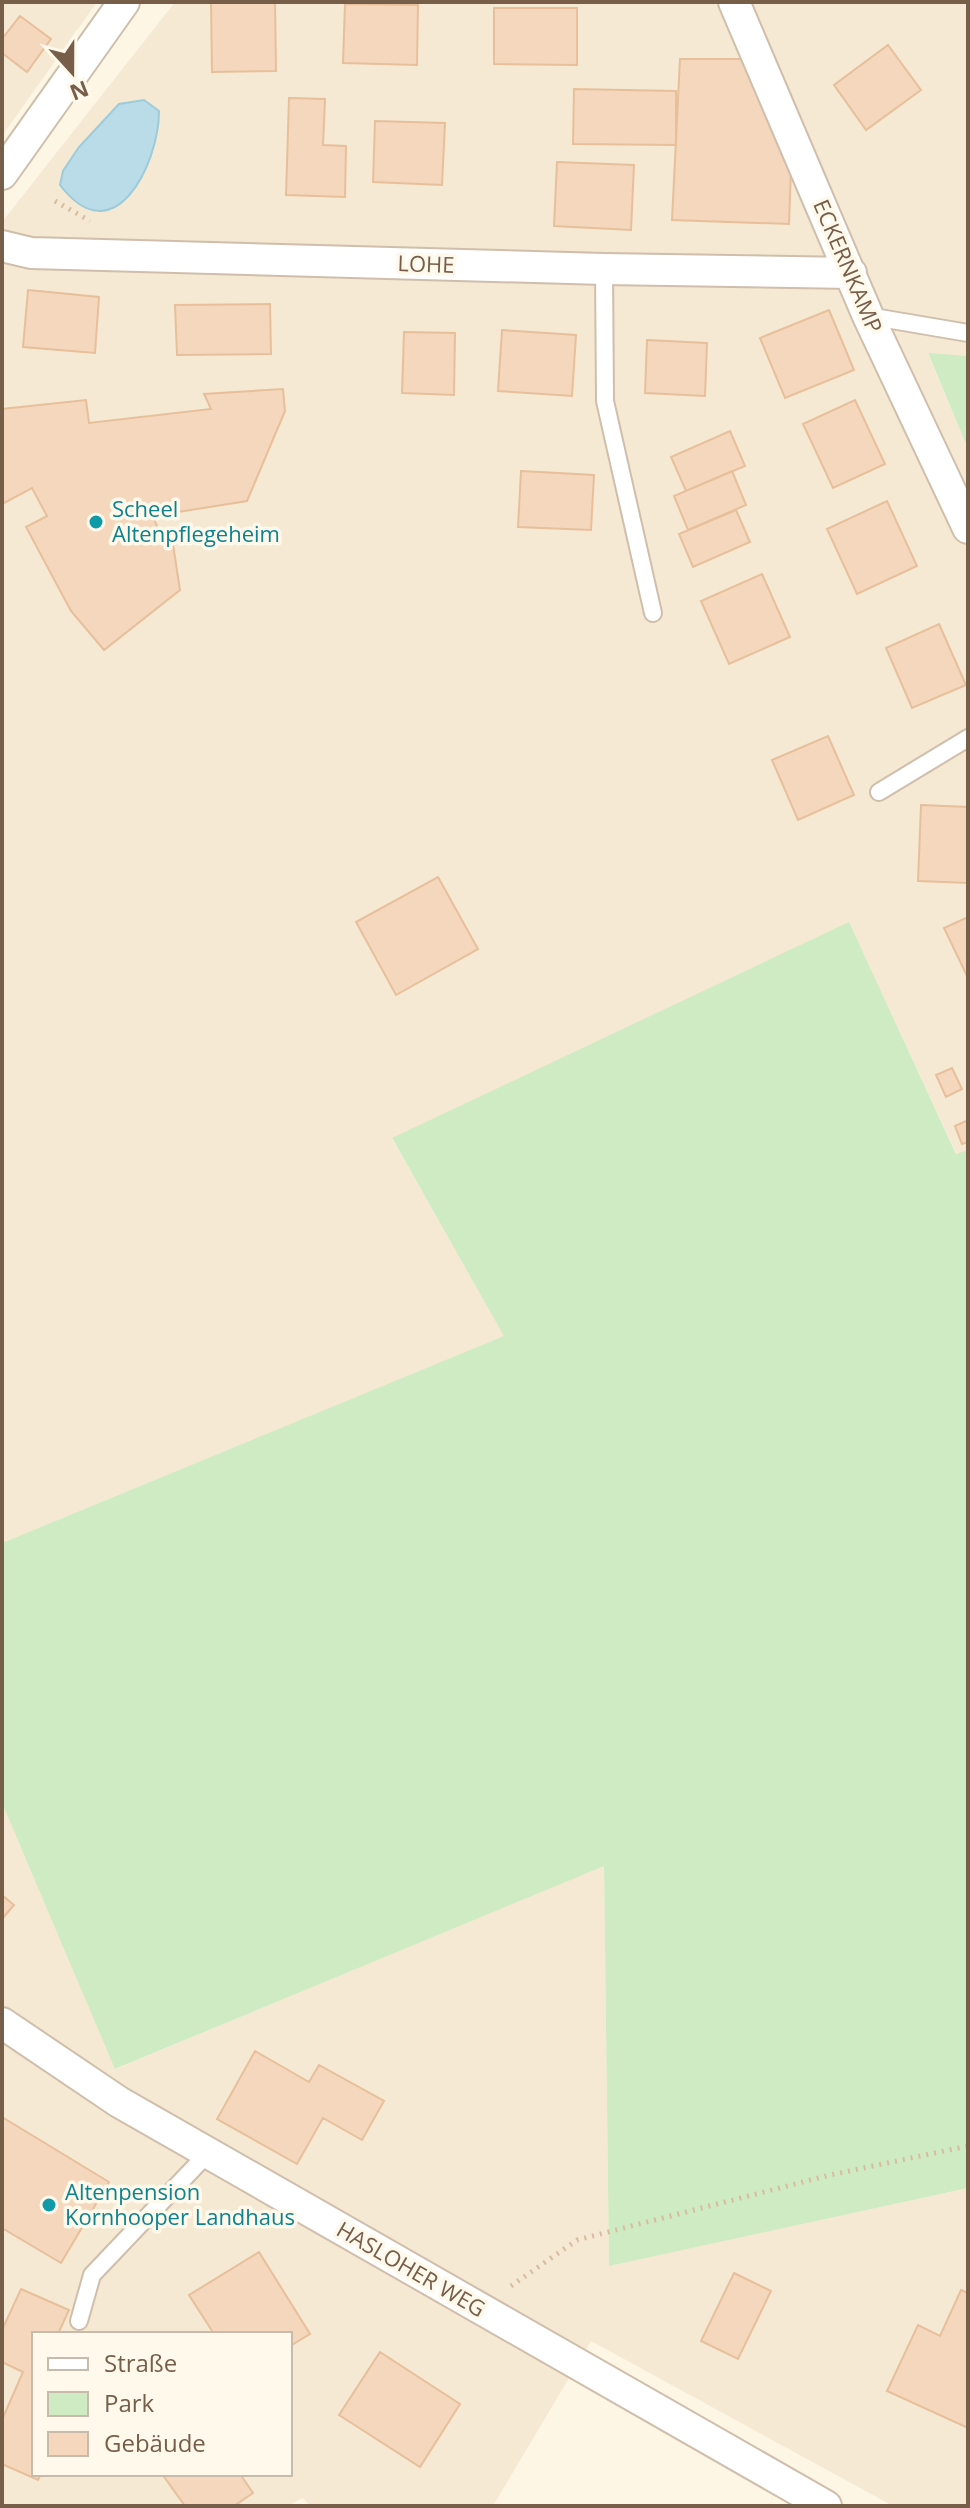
<svg xmlns="http://www.w3.org/2000/svg" width="970" height="2508" font-family="'Open Sans',sans-serif">
<rect width="100%" height="100%" fill="#fdf6e5"/>
<!-- residential -->
<path fill="#f5e9d3" fill-rule="evenodd" d="M2,2h95l-95,134z
M175,2h793v354l-40,-2 40,95v701l-11,5 -108,-232 -457,216 113,197 -503,207v-1321z
M2,1803l114,266 488,-204 5,400 359,-77v318h-75l-302,-165 -98,165h-183l-7,-8 -16,8h-285zM34,2334h256v140h-256z"/>
<!-- green -->
<path fill="#cfebc3" d="M928,353l40,3v93z
M849,922l107,232 12,-4v1038l-359,78 -5,-400 -489,203 -113,-266v-260l502,-207 -112,-198z"/>
<!-- water -->
<path fill="#b9dce8" stroke="#9ecbda" stroke-width="2" d="M144,100l15,11c0,53 -45,145 -99,74l3,-14 16,-24 40,-43z"/>
<!-- building -->
<path fill="#f4d7bc" stroke="#e7bf9b" stroke-width="2" d="M211,2h64l1,69 -64,1z
M345,4l73,1 -1,60 -74,-2z
M494,8h83v57l-83,-1z
M20,16l31,23 -24,33 -25,-19v-14z
M888,45l33,45 -55,40 -32,-45z
M680,59h62l49,109 -2,56 -117,-4z
M574,89l102,2v54l-103,-1z
M289,98l36,1 -2,46 23,1 -1,51 -59,-2z
M375,121l70,2 -3,62 -69,-3z
M557,162l77,3 -3,65 -77,-4z
M28,290l71,7 -4,56 -72,-6z
M270,304l1,50 -94,1 -2,-50z
M829,310l25,60 -69,28 -25,-60z
M502,330l74,5 -4,61 -74,-5z
M404,332l51,1 -1,62 -52,-2z
M647,340l60,3 -2,53 -60,-3z
M283,389l2,22 -38,90 -94,15 7,18 13,10 7,46 -76,60 -33,-39 -45,-84 21,-11 -15,-28 -30,16v-95l84,-9 3,23 122,-14 -7,-15z
M855,400l30,64 -52,24 -30,-64z
M730,431l15,35 -59,25 -15,-34z
M521,471l73,4 -3,55 -73,-3z
M732,471l14,34 -58,25 -14,-34z
M887,501l30,65 -60,28 -30,-65z
M736,510l14,32 -57,25 -14,-33z
M762,574l28,63 -61,27 -28,-63z
M939,624l27,61 -54,23 -26,-60z
M828,736l26,59 -56,25 -26,-60z
M921,805l47,2v76l-50,-2z
M438,877l40,72 -82,46 -40,-73z
M968,917v61l-24,-50z
M952,1068l10,21 -16,8 -10,-22z
M968,1120v22l-6,2 -7,-18z
M2,1895l12,10 -12,14z
M255,2051l54,31 10,-17 65,36 -22,39 -39,-22 -26,46 -80,-45z
M2,2117l107,65 -48,81 -59,-35z
M259,2252l51,82 -20,12v-12h-76l-25,-39z
M734,2273l37,18 -33,68 -37,-18z
M21,2289l48,21 -11,24h-24v140h7l-3,6 -36,-16v-44l21,-48 -21,-10v-32z
M961,2290l7,3v135l-81,-37 31,-66 22,11z
M380,2352l80,52 -40,63 -81,-52z
M162,2474h78l13,19 -19,13h-49z"/>
<g fill="none" stroke-linecap="round" stroke-linejoin="round">
<!-- service casing -->
<g stroke="#cfbeab" stroke-width="20">
<path id="service" d="M604,269l1,132 48,212
M868,316l100,17
M879,792l89,-54
M79,2321l13,-46 116,-122"/>
</g>
<!-- minor casing -->
<g stroke="#cfbeab" stroke-width="34">
<path id="minor" d="M734,2l134,314 100,212
M2,174l122,-172
M2,246l29,7 573,16 247,4
M2,2023l117,79 707,404"/>
</g>
<!-- path -->
<path stroke="#d9bb9e" stroke-width="5" stroke-dasharray="2 6" stroke-linecap="butt" d="M55,201l35,20
M511,2286l66,-46 253,-65 138,-29"/>
<!-- service -->
<use href="#service" stroke="#fff" stroke-width="16"/>
<!-- minor -->
<use href="#minor" stroke="#fff" stroke-width="30"/>
</g>
<!-- markers -->
<g fill="#0f9aa8" stroke="#fff9ec" stroke-width="3">
<circle cx="96" cy="522" r="8"/>
<circle cx="49" cy="2205" r="8"/>
</g>
<g text-anchor="middle" stroke-width="7" stroke-linejoin="round" paint-order="stroke">
<!-- street labels -->
<g font-size="22" fill="#775e49" stroke="#fff9ec">
<text transform="translate(426 264) rotate(2)" y="8">LOHE</text>
<text transform="translate(848 266) rotate(67)" y="8">ECKERNKAMP</text>
<text transform="translate(411 2269) rotate(30)" y="8">HASLOHER WEG</text>
</g>
<!-- culture labels -->
<g font-size="22" fill="#0d838f" stroke="#fff9ec" text-anchor="start">
<text x="112" y="517">Scheel<tspan x="112" dy="25">Altenpflegeheim</tspan></text>
<text x="65" y="2200">Altenpension<tspan x="65" dy="25">Kornhooper Landhaus</tspan></text>
</g>
</g>
<!-- border -->
<rect width="970" height="2508" fill="none" stroke="#775e49" stroke-width="8"/>
<!-- legend -->
<rect x="32" y="2332" width="260" height="144" fill="#fff9ec" stroke="#c9bbab" stroke-width="2"/>
<rect x="48" y="2358" width="40" height="12" fill="#ffffff" stroke="#c9bbab" stroke-width="2"/>
<text x="104" y="2372" font-size="24" fill="#775e49">Straße</text>
<rect x="48" y="2392" width="40" height="24" fill="#cfebc3" stroke="#c9bbab" stroke-width="2"/>
<text x="104" y="2412" font-size="24" fill="#775e49">Park</text>
<rect x="48" y="2432" width="40" height="24" fill="#f4d7bc" stroke="#c9bbab" stroke-width="2"/>
<text x="104" y="2452" font-size="24" fill="#775e49">Gebäude</text>
<!-- north arrow -->
<g transform="translate(72 72) rotate(159)" stroke="#fff9ec" stroke-width="6" paint-order="stroke">
<path d="M0-6L14 30L0 20L-14 30Z" fill="#775e49"/>
<text y="-12" font-size="22" font-weight="bold" text-anchor="middle" fill="#775e49">N</text>
</g>
</svg>
